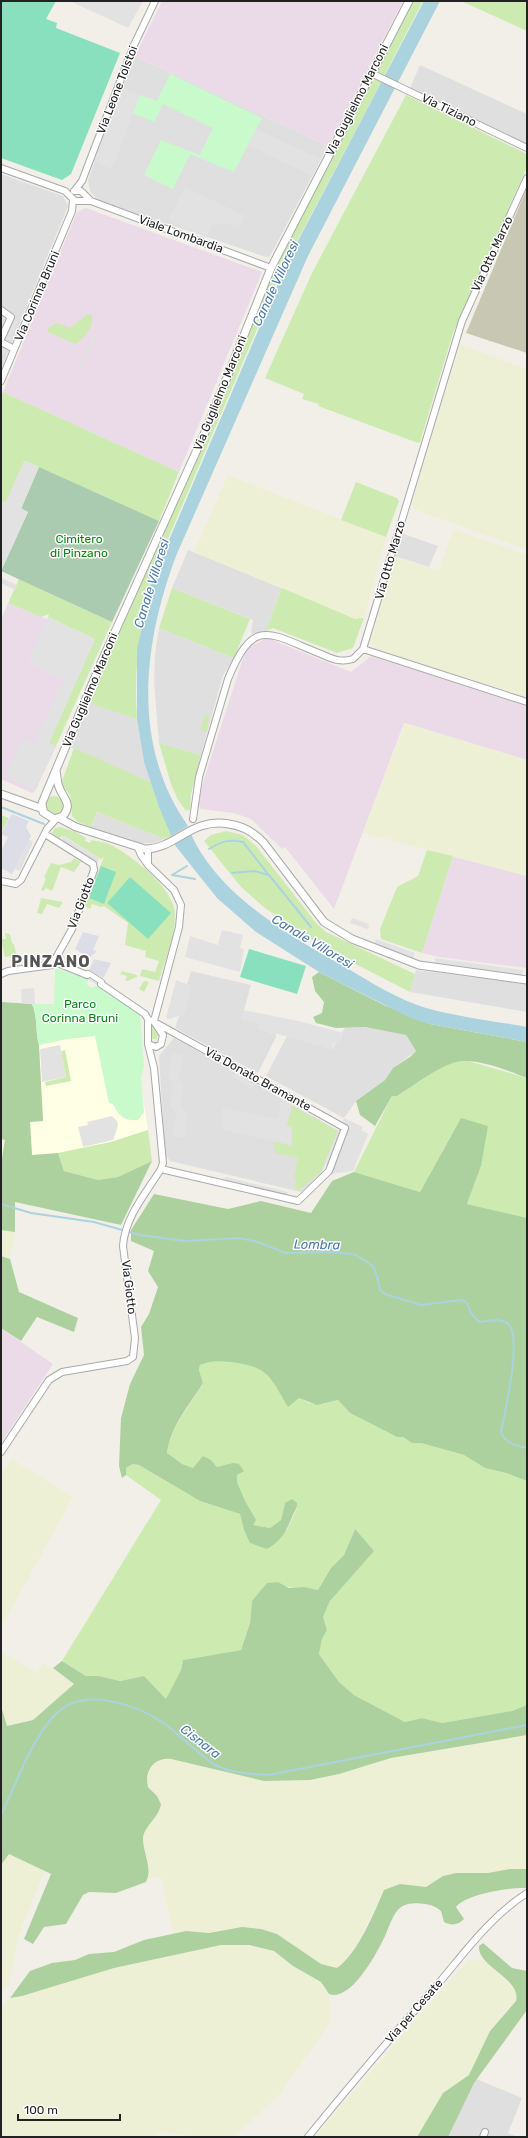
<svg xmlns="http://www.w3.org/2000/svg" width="528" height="2138" font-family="Rubik,sans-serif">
<rect width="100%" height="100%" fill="#f2efe9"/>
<!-- residential -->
<path fill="#e0dfdf" d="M135,56l193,90 -59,112 -172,-58 -7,-9 -2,-11z
M420,65l107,49v31l-117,-57z
M1,174l62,22 5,10 -67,163z
M401,533l37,13 -9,21 -34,-11z
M188,550l94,38 -16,43 -15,3 2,-14 -81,-32z
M159,628l75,30 -11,17 -22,80 -42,-12 -5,-61 1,-28z
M90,702l47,17 7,43 7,20 -81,-35z
M97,812l67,27 -11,4h-18l-44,-15z
M416,970l111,14v28l-117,-20z
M191,971l60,14 -9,32 18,7 -1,5 17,5v3l-18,36 -83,-45 4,-12 5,-2 7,-28 -4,-1z
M365,1027l41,8 10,16 -23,17 -8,12 -29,21 -12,17 -78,-42 21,-40 45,13 13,-21z
M174,1038l165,93 -17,41 -21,20 -131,-31 -5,-7 -6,-98z
M474,2078l48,20 -14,35 10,4h-87z"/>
<!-- industrial -->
<path fill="#ebdbe8" d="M162,1h241l-75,145 -193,-90z
M86,208l176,64 -83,200 -176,-80 74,-180z
M8,603l87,36 -46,104 7,3 -21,45 -3,2 -31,-14v-159z
M267,638l84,34 20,-16 156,50v54l-123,-37 -70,186 -49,-62 -3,2 -31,-30 -17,-6 -34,-4 -2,-11 45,-140 7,-11z
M453,856l74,20v92l-88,-11 -17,-4z
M1,1328l52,36 -52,79z"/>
<!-- education -->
<path fill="#ffffe5" d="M95,1036l45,43 8,51 -37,12 -67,14 -12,-1 -2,-33 13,-1 -4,-76 27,-6z"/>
<!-- construction -->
<path fill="#c7c7b4" d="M526,190h1v163l-61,-20z"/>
<!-- farmland -->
<path fill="#eef0d5" d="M460,345l67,24v181l-111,-40 -5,-5z
M228,475l158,62 -22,81 -9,1 -161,-67z
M454,529l73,26v142l-152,-48 -5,-8 25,-85 43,14z
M405,723l122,37v116l-164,-43z
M1,1230l14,2 -5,27 -9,-3z
M12,1459l61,38 -72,131v-154z
M1,1651l36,22 7,-10 30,21 -41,36 -26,6 -6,-20z
M527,1735v134h-17l-29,5 -25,-1 -13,3 -17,11 -26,-3 -16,6 -25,50 -14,21 -8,7 -16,-4 -44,-30 -16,-5 -19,-2 -33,6 -23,-2 -13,1 -12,-55 -13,1v-11l-4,-13 -1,-15 2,-8 12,-15 4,-12 -4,-8 -10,-12 2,-14 8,-10 14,-1 93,22 46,-1 29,-6 52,-16z
M9,1854l36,17 -26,63 -10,51 -8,9v-129z
M236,1944l38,7 19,15 28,16 8,12 1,29 -50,71 -46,43h-36l-38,-5 -6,5h-153v-130l9,-9 12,-2 92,-28 107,-23z
M468,1960l17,1 29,28 3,8 -3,7 -10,8 -14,19 -15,35 -6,9 -26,18 -26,44h-103z"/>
<!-- grass -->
<path fill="#cdebb0" d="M413,1h10l-39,75 -7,-4v-3z
M461,1h66v30z
M373,76l10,3 -100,189 -124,292c-18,52 -26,104 -22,159l-45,-15 -2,-2 181,-426z
M406,95l121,59v13l-74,166 -33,109 -2,1 -100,-37 1,-2 -17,-5 2,-5 -39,-16 47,-105z
M88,314l4,1c2,12 -7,23 -17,29l-27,-12v-4l9,-5 13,5z
M3,392l176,80 -20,49 -134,-60 -19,41 -5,1v-106z
M356,482l41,16 2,3 -13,36 -45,-17z
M19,579l93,43 -56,124 -7,-3 46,-104 -47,-22 1,-3 -8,3 -33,-14z
M172,588l78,31 -16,39 -75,-30z
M282,588l73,31 9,-1 -11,30 -16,5 -64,-25 -7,3z
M205,715l5,2 -4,15 -6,-2z
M159,743l42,12 -10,39 -1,16 -4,1 -8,-11 -7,-16z
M74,748l77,34 20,54 -7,3 -67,-27 -6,15 -13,-5 -6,-6 -2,-21 -9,-11z
M45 805a9 9 0 1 1 18 0a9 9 0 1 1-18 0Z
M1,815l8,3 -7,13 -1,-1z
M60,827l16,5 10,6 -1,3 5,2 1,-3c7,2 12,1 18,4 20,9 66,45 66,69 1,22 -10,47 -16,68l-19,-5 2,-7 13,3 4,-11 -14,-4 1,-6 -21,-6 3,-22 -24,-17 -3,1 -9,-3 -2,5 -6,-3 20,-49 -3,2 -37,-23 -5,2 -7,-5 3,-5z
M226,831l17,4 13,11 61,78 9,8 89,42 -5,18 -78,-40 -66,-43 -25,-22 -37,-46 7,-6z
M427,850l26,6 -31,97 -41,-14 -1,-10 17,-42 21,-11z
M74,858l7,4 -7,10 -13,-5 -9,24 -6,-3 -2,3 -3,-1 5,-11 -2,-2 7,-14 8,2 12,-3z
M41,898l22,4 -4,6 -12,-4 -5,10 -5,-1z
M5,933l5,1 2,9 2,1 5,23h-6l-3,-11 -5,1 -4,-18h5z
M122,971l15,4v2l-10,4 -2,-1 2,-4 -7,-2z
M144,981l5,1 -5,10 -5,-3z
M151,1022l8,11 -3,7 -5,-2z
M65,1050l6,31 -25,5 -1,-4 21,-5 -5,-26z
M468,1061l59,17v140l-60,-14 14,-38 -20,-48 -41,74 -66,-20 38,-76h5c18,-12 48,-36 71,-35z
M292,1106l46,25 -18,42 -21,17 -5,-2 3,-9 -3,-1 4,-20 -22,-5v-3l-2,-1 1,-7 17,4v-19l-5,-1z
M148,1130l4,31 -34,16 -20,3 -34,-9 -6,-18 53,-11z
M208,1361c16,-1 45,-1 58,11 9,9 15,23 22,34l11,-8 10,5 13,1 16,-4 12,13 47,24h6l6,4 12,2 43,12 21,13 21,5 21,8v224l-15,6 -70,12 -20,-5 -17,4 -51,-27 -15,-13 -20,-28 3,-15 5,-9 -4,-13 7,-16 18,-21 7,-51 -11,26 -13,13 -13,22c-16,-4 -26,1 -40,-8l-26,19 -2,22 -9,27 -58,10 -2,10 -15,30 -22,-24 -24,5 -21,-5h-13l-24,-15 99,-161 -35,-25v-7l7,-4 6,1 61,36 40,13 4,16h43l10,-22 -12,-5 -4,17 -11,8 -17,-3 -16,-43v-7l-20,-8 -6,-7c-6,2 -13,7 -19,8 -8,0 -20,-9 -25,-16 5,-27 22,-45 36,-69l-4,-13 1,-5z"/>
<!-- forest -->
<path fill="#add19e" d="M319,972l65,33 46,19 97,18v36c-18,-7 -42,-17 -62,-17 -21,0 -50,24 -68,35h-5l-17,30 -15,-11 -4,-14 29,-21 8,-12 17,-11 6,-6 -10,-16 -41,-8 -29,1 -20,-5 -3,-6 9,-4 2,-11 -9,-11 -3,-14z
M1,1002l31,2c6,13 3,27 7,41l4,76 -13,1 2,33 26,-2 6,18 34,9 20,-3 34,-16 -31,64 -106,-23v30l-14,-2v-66l4,-24 -4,-1z
M461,1118l27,8 -7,40 -14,38 60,14v263l-21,-8 -21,-5 -21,-13 -43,-12h-9l-9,-6h-6l-47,-24 -12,-13 -21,5 -18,-7 -11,9c-19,-32 -19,-40 -57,-45 -11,-1 -20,-2 -31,3l-1,5 4,13c-14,23 -32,42 -36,70l15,11 11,4 10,-12 8,4 6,7 16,-4 6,1 5,7 -7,4v7l8,19 11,19 -3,5 17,3 11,-8 4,-17 7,-4 5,4c0,6 -3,9 -5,14 -6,15 -11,24 -25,32l-17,-6 -6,-13 -4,-16 -40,-13 -61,-36 -6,-1 -7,4v7l-4,3 -3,-12 2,-48 9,-34 14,-29 -3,-28 8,-13 9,-27 -10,-16 6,-20 -23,-10v-11l23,-36 74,15 33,-8 50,12 21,-32 22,-9 66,20z
M1,1256l9,3 9,33 59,26 -4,14 -37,-15 -16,24 -20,-13z
M355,1529l19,22 -44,50 -7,16 4,13 -5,9 -3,15 20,28 15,13 51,27 17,-4 20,5 70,-12 15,-6v30l-136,23 -52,16 -29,6 -46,1 -93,-22c-17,-2 -27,12 -23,28l9,9 4,8c-2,14 -18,23 -18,35 0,14 10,30 3,43l-30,11 -27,-1 -6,3 -17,29 -22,3 -11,17 -9,-5 27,-65 -42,-20 -8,11v-159l6,20 26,-6 41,-36 -21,-16 9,-7 24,15h13l21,5 24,-5 22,23 15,-29 2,-10 58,-10 9,-27 2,-22 15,-18 11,-1 11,6 15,-1 14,3 13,-22 13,-13z
M527,1869v19c-17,-1 -61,6 -71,19l8,12c-5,6 -13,7 -20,3l-3,-11c-5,-4 -9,-6 -16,-7 -7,-1 -17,-2 -24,3 -8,6 -12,20 -16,29 -8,17 -34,66 -56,58l-8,-12 -28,-16 -19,-15 -25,-6h-28l-107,23 -92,28 -12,2 20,-27 22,-8 23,-3 14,-6 25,-2 30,-12 42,-9 23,2 33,-6 19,2 16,5 44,30 16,4c21,-15 37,-55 47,-78l16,-6 26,3 17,-11 13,-3h32l22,-4z
M483,1943l29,25 15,3v39l-53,73 -26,54h-31l26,-44 26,-18 21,-44 26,-30c6,-22 -39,-34 -37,-55z"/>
<!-- cemetery -->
<path fill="#aacbaf" d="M39,467l120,54 -47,101 -111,-51 27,-59 -7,-3z"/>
<!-- park -->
<path fill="#c8facc" d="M170,74l92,44 -28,54 -44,-18 -17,35 -29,-14 17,-35 39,15 13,-27 -50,-24 -9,18 -21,-9 7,-18 17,6z
M55,968l33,11 -1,6 5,3 6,-3 42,29 4,52 -3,12 3,34 -6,8c-14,1 -19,-4 -25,-16l-4,-1 -14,-67 -29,3 -27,6c-4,-14 -1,-28 -7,-41h22z"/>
<!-- pitch -->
<path fill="#88e0be" d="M1,1h55l-10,18 11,4 -1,5 64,25 -49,121 -9,6 -61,-22z
M101,866l15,6 -12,32 -15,-6z
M130,877l41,36 -23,26 -41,-36z
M249,949l57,17 -9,28 -57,-17z"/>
<!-- parking -->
<path fill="#e2e2e2" d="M70,1h73l-15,27z
M121,88l19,7 -28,74 -18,-7z
M256,129l65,30 -9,17 -64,-31z
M185,187l60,29 -5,9 -27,-2 -7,15 -36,-17 -1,-2z
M3,315l15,6 -17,38v-41z
M94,333l2,1 -16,39 -3,-1z
M24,461l15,6 -18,41 7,4 -27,59v-68l5,-1z
M1,578l16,7 -2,5 -14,-7z
M48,617l47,22 -46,104 7,3 -21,45 -29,-15 16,-37 12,5 30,-64 -36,-18z
M63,836l36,22 -1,5 -36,-23z
M28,839l5,3 -13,29 -5,-2z
M352,918l17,6 -1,5 -18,-6z
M222,930l21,5 -3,13 4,1 -4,23 -55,-15 5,-21 28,9z
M376,939l39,14 -2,5 -39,-14z
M435,958l88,12 -1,5 -87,-12z
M176,980l16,6 -8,28 -14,5 -4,-1z
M34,988l1,16 -13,-1 -1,-14z
M243,1010l55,11 45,12 -3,11 -6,-1 -2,6 -73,-20 1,-5 -19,-4z
M60,1045l6,32 -24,5 -2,-33z
M173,1053l11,2 -6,23 5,6 -2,21 6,8 -3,25 -11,-1 3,-23 -6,-9 3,-21 -5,-8z
M236,1073l17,10 3,1 -4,4 -19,-11z
M282,1098l10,6 -6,22 5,2v17l-68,-15 -1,-23 55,12z
M112,1116l5,5 1,5 -5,14 -30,7 -5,-20 10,-2 -1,-3z
M344,1118l19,9 -2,3 7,4 -15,37 -23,3 -4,-10z
M226,1177l62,15 -3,4 -60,-14 -1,-3z"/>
<!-- plaza -->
<path fill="#dddde8" d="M12,814l17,7 -3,6 5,9 -19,38 -11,-6v-16l7,-15 -7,-3z
M83,932l16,4 -6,14 3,1 -1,3h-2l-1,2 -4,1 -13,-8z
M94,959l17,4 -12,23 -13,-8z"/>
<!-- water -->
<path fill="#aad3df" d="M424,1h16l-132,255 -132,300c-33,88 -45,189 12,270l-17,10 -13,-32 -14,-42 -7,-43v-69l15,-70 137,-322z
M191,834c27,61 100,103 156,134 25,15 50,31 79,40 32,9 68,13 101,19v15l-97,-18 -17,-5 -94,-47 -63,-40 -39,-34 -43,-54z"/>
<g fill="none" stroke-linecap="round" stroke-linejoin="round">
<!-- stream -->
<path stroke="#aad3df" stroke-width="2" d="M1,807l43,17
M209,849c13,-8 20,-10 34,-7l25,32
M232,873l22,-2 15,4 42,52
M172,875l23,4
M172,875l15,-9
M1,1204l30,9 63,9 46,13 45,6 54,-3 19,4 27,11 52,-1 19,3 17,11 4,10 3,14 5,4 36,11 41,-5 5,3 4,10 8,9c10,-1 23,-5 30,3 13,14 -4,87 -8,107 4,11 15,14 26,16
M1,1815c16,-32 28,-72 53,-99 28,-31 82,-12 111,8 16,12 36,33 52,42 16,7 34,8 51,9l259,-50"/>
<!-- pedestrian casing -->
<g stroke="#a9a9a9" stroke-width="6">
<path id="pedestrian" d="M88,973l14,9"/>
</g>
<!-- minor casing -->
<g stroke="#a9a9a9" stroke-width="8">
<path id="minor" d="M371,73l156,75
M1,168l64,23 10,10h16l180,67
M75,190l7,-9 52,-136 21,-44
M74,191h7l10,10
M1,310l10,7 -10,22
M1,342l13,7
M1,381l71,-170 1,-11
M363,649l164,53
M193,819l6,-42 29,-98c26,-63 40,-46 93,-25 11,5 20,9 32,5l10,-10 99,-328 65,-143
M138,848l3,7 7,10 26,25 7,15 -2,22 -25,94
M148,865v-16
M1,881l15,3 5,-4 26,-51 9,-10
M55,962l32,13
M1,974l7,-3 44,-6 20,-36 22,-59 -1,-6 -48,-30
M101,984l44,30 4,7
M153,1020l10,15 -2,9 -5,3 -8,-3v-22z
M158,1024l187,104 -16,43 -31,30 -137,-32
M1,1452l48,-72 13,-8 65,-11 6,-4 2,-19 -12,-92c2,-29 23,-53 38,-77l2,-6 -9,-95 -6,-24
M308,2137c42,-52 86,-103 130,-153 27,-32 53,-68 89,-91
M483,2137l2,-5"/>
</g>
<!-- tertiary casing -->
<g stroke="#a9a9a9" stroke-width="9">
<path id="tertiary" d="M56,771c1,4 1,9 2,13 3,13 16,19 5,32l-9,3 -11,-7 -1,-9 59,-140 104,-231 66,-164 138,-267
M1,794l42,15
M59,818l17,9 69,22c31,0 46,-32 84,-25 14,2 25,8 35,19l60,79 28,17 67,26 108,15"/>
</g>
<!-- pedestrian -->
<use href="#pedestrian" stroke="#fff" stroke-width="4.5"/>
<!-- minor -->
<use href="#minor" stroke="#fff" stroke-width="6"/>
<!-- tertiary -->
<use href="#tertiary" stroke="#fff" stroke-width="7"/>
</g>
<g text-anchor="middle" stroke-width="3" stroke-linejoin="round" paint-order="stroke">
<!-- street labels -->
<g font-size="12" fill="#222" stroke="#fff">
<text transform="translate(117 90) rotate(-69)" y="4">Via Leone Tolstoi</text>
<text transform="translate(357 100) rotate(-63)" y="4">Via Guglielmo Marconi</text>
<text transform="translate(449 110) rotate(26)" y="4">Via Tiziano</text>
<text transform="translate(181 234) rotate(20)" y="4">Viale Lombardia</text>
<text transform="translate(492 254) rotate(-65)" y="4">Via Otto Marzo</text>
<text transform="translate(37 296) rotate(-67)" y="4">Via Corinna Bruni</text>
<text transform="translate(220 393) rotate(-68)" y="4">Via Guglielmo Marconi</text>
<text transform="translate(390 560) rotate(-74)" y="4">Via Otto Marzo</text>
<text transform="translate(90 690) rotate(-67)" y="4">Via Guglielmo Marconi</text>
<text transform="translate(81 903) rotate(-69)" y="4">Via Giotto</text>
<text transform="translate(258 1079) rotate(29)" y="4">Via Donato Bramante</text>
<text transform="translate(129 1287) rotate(83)" y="4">Via Giotto</text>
<text transform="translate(414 2011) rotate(-49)" y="4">Via per Cesate</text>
</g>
<!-- park labels -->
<g font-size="12" fill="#0c8416" stroke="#fff">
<text x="79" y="543">Cimitero<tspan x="79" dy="14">di Pinzano</tspan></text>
<text x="80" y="1008">Parco<tspan x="80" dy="14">Corinna Bruni</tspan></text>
</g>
<!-- water labels -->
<g font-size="13" font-style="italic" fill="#4a7aab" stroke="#fff">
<text transform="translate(275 283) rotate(-65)" y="5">Canale Villoresi</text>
<text transform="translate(151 583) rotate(-73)" y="5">Canale Villoresi</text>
<text transform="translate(313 941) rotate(31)" y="5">Canale Villoresi</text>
<text transform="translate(317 1244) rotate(1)" y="5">Lombra</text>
<text transform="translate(201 1741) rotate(38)" y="5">Cisnara</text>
</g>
<!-- district labels -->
<g font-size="16" font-weight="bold" letter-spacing="1" fill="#555" stroke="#fff">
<text x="51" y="967">PINZANO</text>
</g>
</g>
<!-- border -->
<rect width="528" height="2138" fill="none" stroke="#222222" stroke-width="4"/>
<!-- scale -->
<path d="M18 2114v6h102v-6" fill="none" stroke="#222222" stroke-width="2"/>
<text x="24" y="2114" font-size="12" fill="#222222" stroke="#ffffff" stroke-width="3" paint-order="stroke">100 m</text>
</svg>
